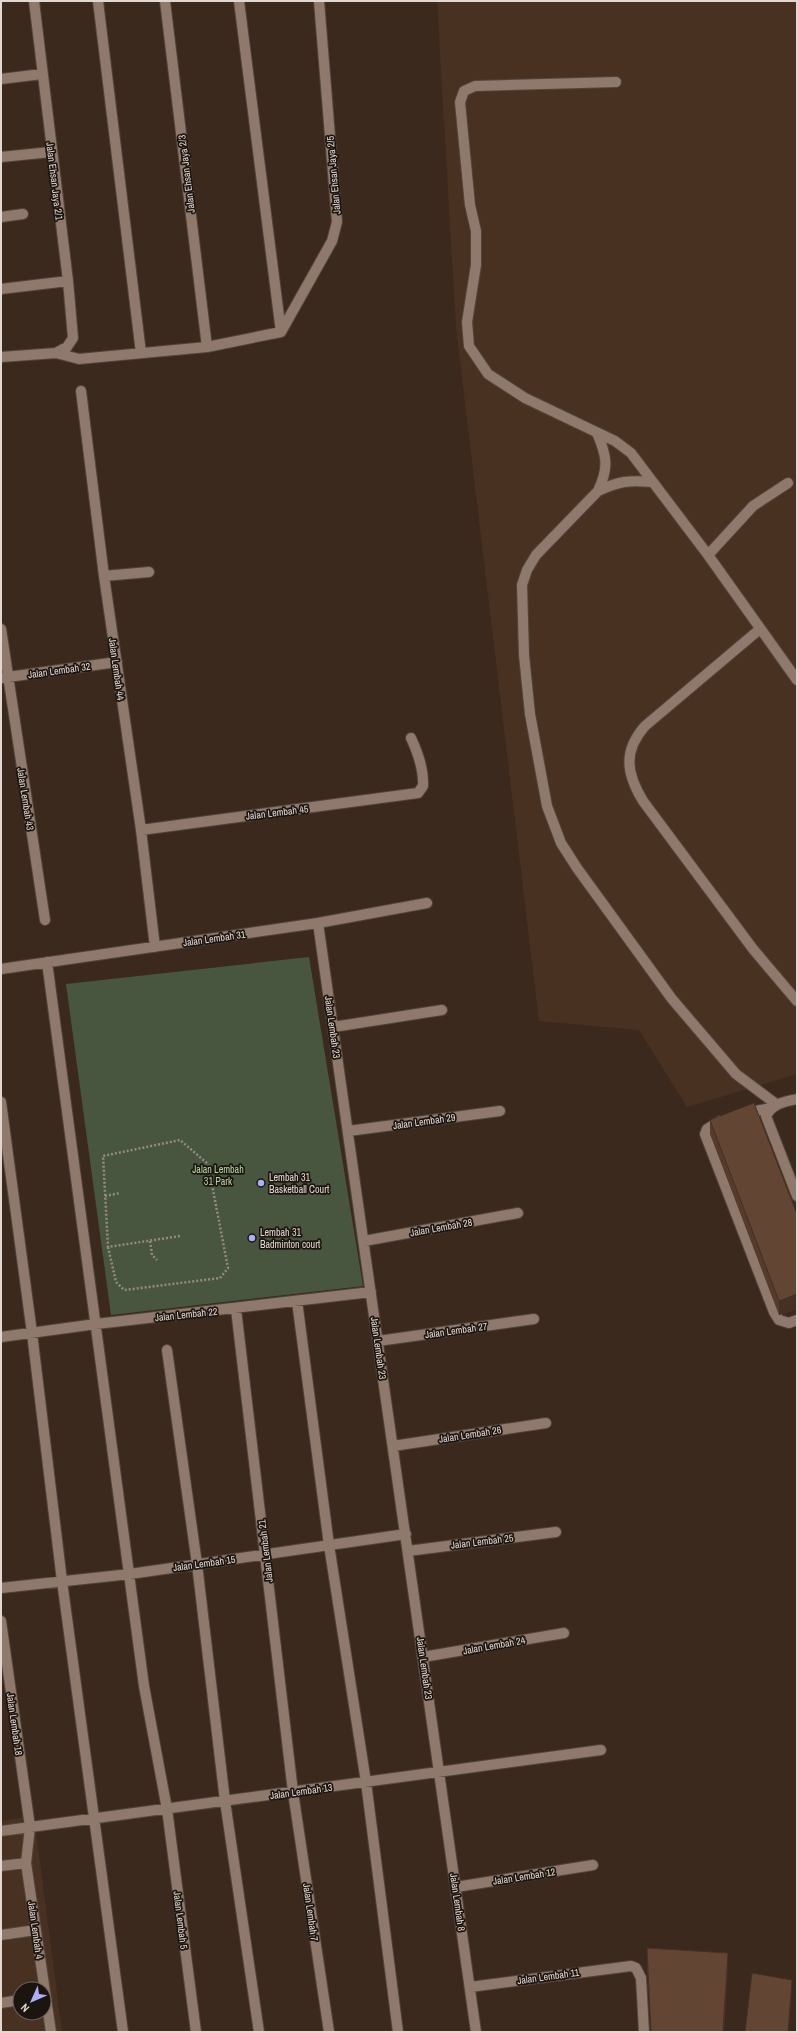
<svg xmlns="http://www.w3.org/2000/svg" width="798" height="2033" font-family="'Archivo Narrow',sans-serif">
<rect width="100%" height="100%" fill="#3b291e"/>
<!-- built -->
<path fill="#493122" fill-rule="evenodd" d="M437,1h360v1073l-110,33 -48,-77 -100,-9 -83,-694z
M34,1816l28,216h-61v-211zM20,1989h24v24h-24z"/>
<!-- green -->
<path fill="#485640" d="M309,957l54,329 -252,29 -45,-331z"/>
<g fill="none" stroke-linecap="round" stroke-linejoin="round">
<!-- minor casing -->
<g stroke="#53453c" stroke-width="12">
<path id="minor" d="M34,1l34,280 5,57 -6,9 -11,6
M98,1l43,352
M165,1l42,346
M239,1l42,331
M1,79l41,-5
M616,82l-141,4 -11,5 -4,11 10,103 6,26v34l-9,57 2,24 19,28 37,24 90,43 16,12 77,102 89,125
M1,157l50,-5
M1,217l22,-3
M1,289l67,-8
M1,357l55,-4 23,6 128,-12 74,-15 51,-91 5,-19 -18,-221
M81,391l23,185 37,254 14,117
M597,433c10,23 12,35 1,58l-62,64 -9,15 -5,15 2,70 6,59 17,92 14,37 16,25 95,131 64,75 40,30
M598,491c21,-10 31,-11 54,-9
M708,555l45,-49 35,-23
M104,576l45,-4
M1,629l44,291
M760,629l-115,97c-22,25 -19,47 -2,75l110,148 44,52
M1,678l116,-16
M141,830l277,-37 5,-7c1,-17 -5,-33 -12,-48
M318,923l158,1109
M47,962l97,724 23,123 29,223
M1,969l317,-46 109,-20
M333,1027l109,-17
M797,1099c-13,3 -24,4 -31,17l31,80
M1,1102l31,231 30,248 61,451
M745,1113l26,-5
M720,1121l-13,8 -2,5 69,178 5,8 10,3 8,-3
M348,1131l152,-20
M364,1241l154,-28
M297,1301l32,244 37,237 32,250
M236,1309l57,483 36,240
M1,1337l95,-13 275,-32
M378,1341l156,-22
M167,1350l30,214 28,237 34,231
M393,1446l153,-23
M408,1551l148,-19
M1,1588l129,-14 276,-40
M1,1621l29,206 -4,36 25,169
M423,1657l141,-24
M1,1831l600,-81
M1,1866l25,-3
M456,1887l137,-22
M1,1935l35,-5
M470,1987l161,-21 5,2 5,10 3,54
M1,2003l19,-3"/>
</g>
<!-- path -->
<path stroke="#978980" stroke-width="2.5" stroke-dasharray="2 2" stroke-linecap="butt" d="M105,1196l15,-3
M150,1241l2,14 5,5
M108,1247l8,35 8,8 96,-12 8,-10 -20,-104 -28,-24 -77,16 5,91 72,-11"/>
<!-- minor -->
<use href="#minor" stroke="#8e796c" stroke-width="10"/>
</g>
<!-- wall -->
<path fill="#553b2c" d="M710,1120l87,94v95l-18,6 -69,-181z
M647,1948l81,20 -4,64h-73l-4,-69z"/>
<!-- shaded-wall -->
<path fill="#453024" d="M797,1294v15l-18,6v-14z
M728,1953v15l-4,64h-1z
M792,1980v14l-3,38h-1z"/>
<!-- building -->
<path fill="#634533" stroke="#453024" d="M754,1103l43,111v80l-18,7 -69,-181z
M647,1948l81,5 -5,79h-72z
M752,1973l40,7 -4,52h-43z"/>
<!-- markers -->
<g fill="#acaffb" stroke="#1c140f" stroke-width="1.5">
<circle cx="261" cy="1183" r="4"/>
<circle cx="252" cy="1238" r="4"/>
</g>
<g text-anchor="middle" stroke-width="3.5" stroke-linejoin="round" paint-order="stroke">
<!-- street labels -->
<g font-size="10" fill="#e3d8d1" stroke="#1c140f">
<text transform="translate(186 174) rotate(-97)" y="4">Jalan Ehsan Jaya 2/3</text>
<text transform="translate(333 175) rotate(-95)" y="4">Jalan Ehsan Jaya 2/5</text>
<text transform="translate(55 181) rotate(83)" y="4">Jalan Ehsan Jaya 2/1</text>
<text transform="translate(117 669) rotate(82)" y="4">Jalan Lembah 44</text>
<text transform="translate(59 670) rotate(-8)" y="4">Jalan Lembah 32</text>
<text transform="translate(26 799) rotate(81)" y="4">Jalan Lembah 43</text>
<text transform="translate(277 812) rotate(-7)" y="4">Jalan Lembah 45</text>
<text transform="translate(214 938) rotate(-8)" y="4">Jalan Lembah 31</text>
<text transform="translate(333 1027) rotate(82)" y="4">Jalan Lembah 23</text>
<text transform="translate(424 1121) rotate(-8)" y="4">Jalan Lembah 29</text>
<text transform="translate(441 1227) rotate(-10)" y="4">Jalan Lembah 28</text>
<text transform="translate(186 1314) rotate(-6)" y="4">Jalan Lembah 22</text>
<text transform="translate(456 1330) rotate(-8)" y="4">Jalan Lembah 27</text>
<text transform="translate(379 1348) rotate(82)" y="4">Jalan Lembah 23</text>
<text transform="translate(470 1434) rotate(-9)" y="4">Jalan Lembah 26</text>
<text transform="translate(482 1541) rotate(-7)" y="4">Jalan Lembah 25</text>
<text transform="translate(265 1551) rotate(-97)" y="4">Jalan Lembah 21</text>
<text transform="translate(204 1563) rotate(-8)" y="4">Jalan Lembah 15</text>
<text transform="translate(494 1645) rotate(-10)" y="4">Jalan Lembah 24</text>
<text transform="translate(425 1668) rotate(82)" y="4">Jalan Lembah 23</text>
<text transform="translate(15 1724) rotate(82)" y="4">Jalan Lembah 18</text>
<text transform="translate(301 1791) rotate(-8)" y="4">Jalan Lembah 13</text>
<text transform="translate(524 1876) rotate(-9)" y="4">Jalan Lembah 12</text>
<text transform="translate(458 1902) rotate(82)" y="4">Jalan Lembah 8</text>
<text transform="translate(311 1912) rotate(82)" y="4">Jalan Lembah 7</text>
<text transform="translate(181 1920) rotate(83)" y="4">Jalan Lembah 5</text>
<text transform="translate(36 1930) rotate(82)" y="4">Jalan Lembah 4</text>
<text transform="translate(548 1976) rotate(-8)" y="4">Jalan Lembah 11</text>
</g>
<!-- park labels -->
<g font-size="10" fill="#b7d9a4" stroke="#1c140f">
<text x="218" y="1173">Jalan Lembah<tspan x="218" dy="12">31 Park</tspan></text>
</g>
<!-- poi labels -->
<g font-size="10" fill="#e3d8d1" stroke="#1c140f" text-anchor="start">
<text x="269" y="1181">Lembah 31<tspan x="269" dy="12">Basketball Court</tspan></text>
<text x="260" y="1236">Lembah 31<tspan x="260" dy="12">Badminton court</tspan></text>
</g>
</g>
<!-- border -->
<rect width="798" height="2033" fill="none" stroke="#e3d8d1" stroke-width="4"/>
<!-- north arrow -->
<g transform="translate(32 2001) rotate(225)"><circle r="19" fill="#1c140f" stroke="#6c625d"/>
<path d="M0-3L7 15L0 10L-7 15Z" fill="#acaffb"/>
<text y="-6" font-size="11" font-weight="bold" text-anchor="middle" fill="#e3d8d1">N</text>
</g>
</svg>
